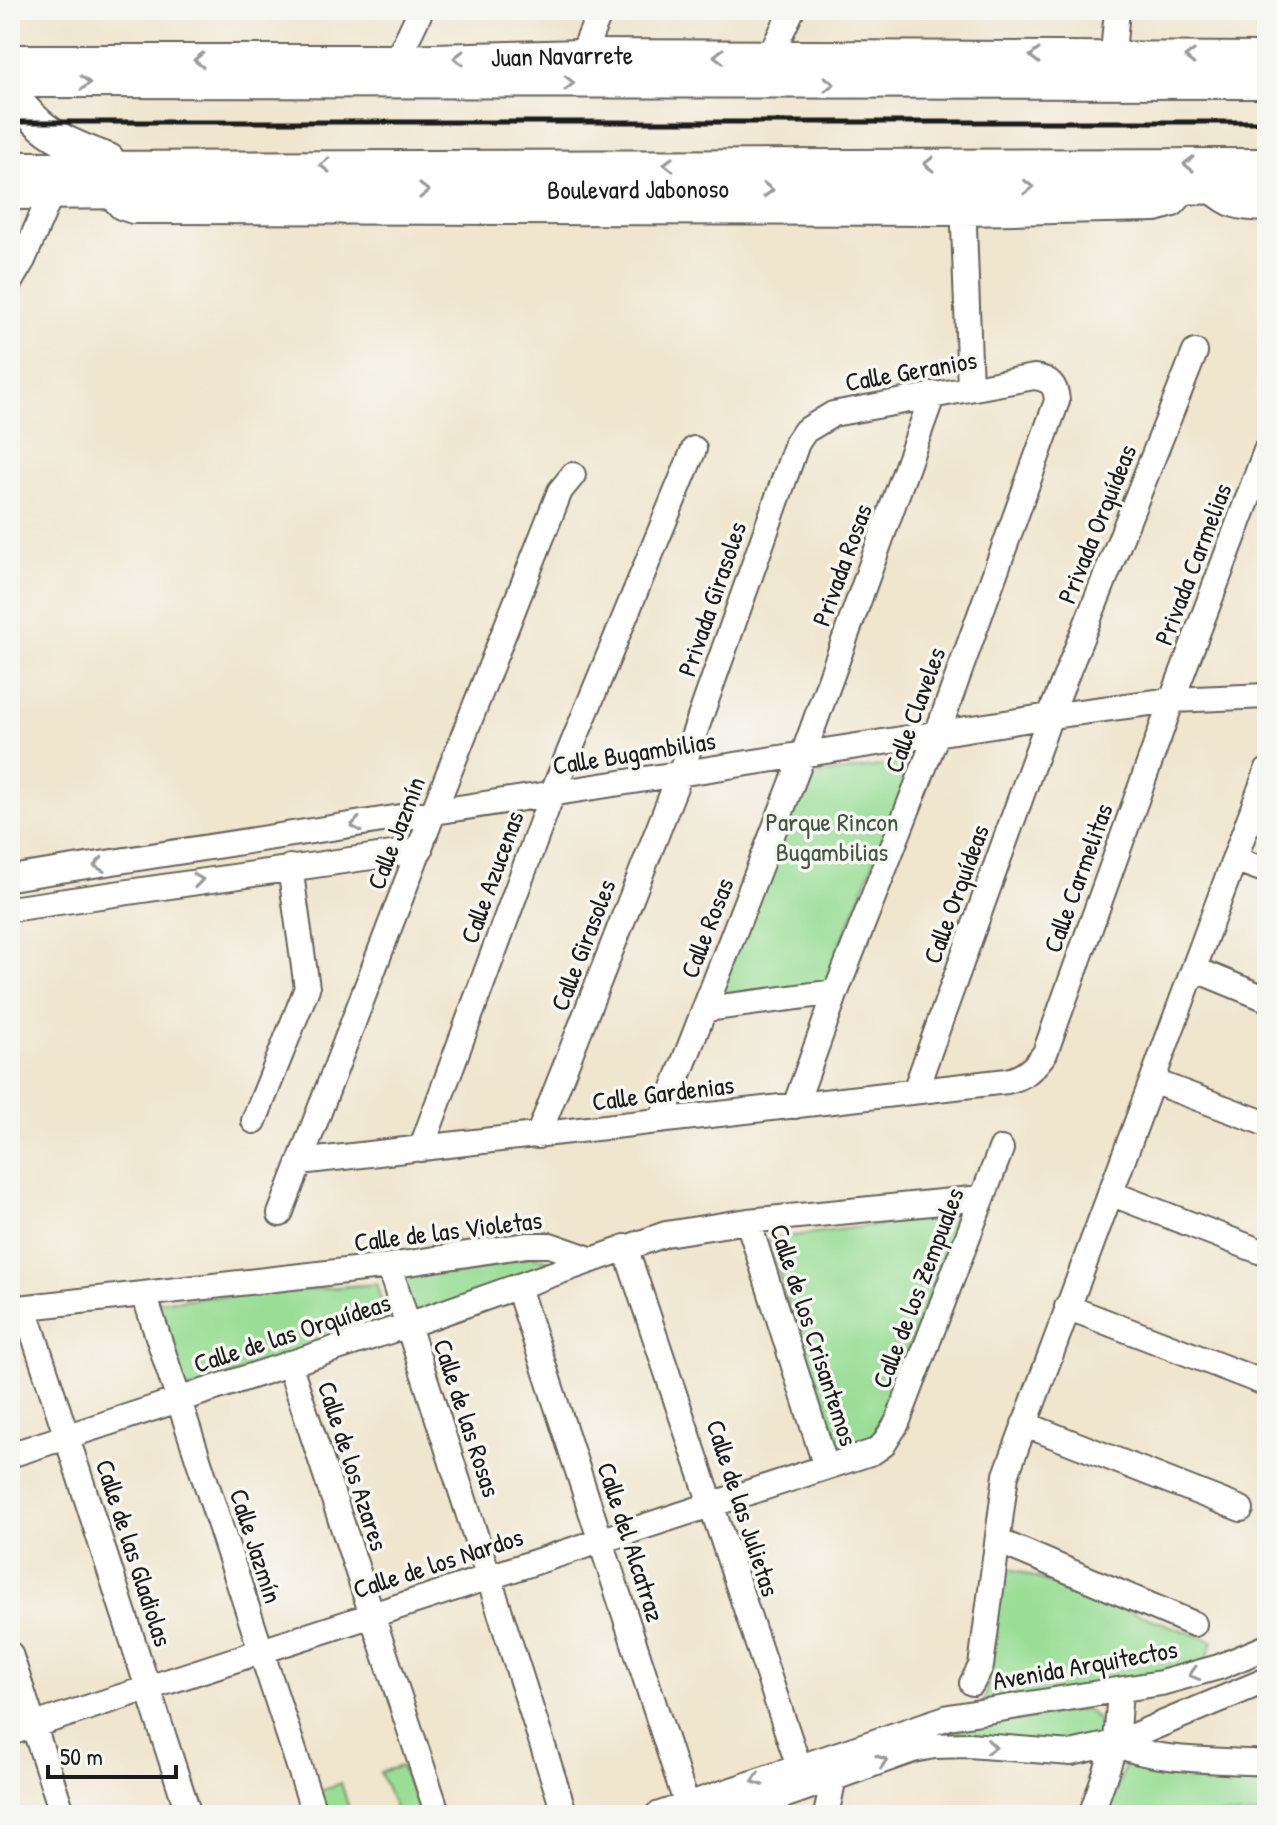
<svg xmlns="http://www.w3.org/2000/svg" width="1277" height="1825" font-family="'Patrick Hand',sans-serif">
<rect width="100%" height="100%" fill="#f6f6f2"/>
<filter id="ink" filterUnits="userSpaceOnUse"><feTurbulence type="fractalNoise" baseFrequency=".0125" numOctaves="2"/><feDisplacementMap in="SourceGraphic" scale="16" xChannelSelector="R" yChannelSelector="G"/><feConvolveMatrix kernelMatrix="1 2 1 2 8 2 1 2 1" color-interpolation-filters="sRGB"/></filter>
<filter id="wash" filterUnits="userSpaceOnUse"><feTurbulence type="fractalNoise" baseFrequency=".006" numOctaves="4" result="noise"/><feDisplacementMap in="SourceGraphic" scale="32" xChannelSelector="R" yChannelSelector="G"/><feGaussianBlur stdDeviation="1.8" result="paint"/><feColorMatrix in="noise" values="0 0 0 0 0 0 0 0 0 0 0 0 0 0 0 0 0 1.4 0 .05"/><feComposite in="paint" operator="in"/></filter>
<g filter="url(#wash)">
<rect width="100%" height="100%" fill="#f0e5cd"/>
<!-- green -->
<path fill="#9ade96" stroke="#5b7d59" stroke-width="2" d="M914,761l-90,225 -108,13 88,-222z
M959,1214l-85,224 -44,16 -61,-215z
M534,1256l25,9 -150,54 -10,-41z
M376,1284l13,41 -205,66 -31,-89z
M1003,1566l210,75 -9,25 -220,40z
M1086,1709l23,20v11l-37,9 -143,-9 27,-10z
M1127,1762l140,18v35h-161z
M401,1766l20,49h-42l16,-7 -15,-36z
M341,1783l10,32h-26l-8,-23z"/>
</g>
<g filter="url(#ink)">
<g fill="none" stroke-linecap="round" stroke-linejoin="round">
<!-- minor casing -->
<g stroke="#66625a" stroke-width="28">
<path id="minor" d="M582,55l19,-45
M770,56l22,-46
M397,60l24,-50
M1111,75l6,-65
M1209,188c21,19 30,20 58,21
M107,192l14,15 12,4 830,2 193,-4 17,-5 15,-16
M963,199l7,189
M10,282l13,-22 28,-66
M1234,859l33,12
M10,878l1040,-162 122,-16 95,-4
M10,909l410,-59
M1194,969l73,30
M706,1009l130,-17
M1152,1081l115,43
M915,1091l135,-375 145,-364
M254,1121l53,-133 -17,-121
M661,1121l142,-366 130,-361
M538,1136l142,-362 117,-331 8,-12 28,-17 201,-37c16,2 22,8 23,24l-120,333 -101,258 -41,114
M421,1149l131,-355 142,-345
M300,1162l707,-81c18,-4 27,-13 38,-28l127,-353 95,-252
M1110,1193l157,61
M280,1214l153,-401 127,-322 13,-16
M748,1221l78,246
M625,1247l181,541
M389,1266l176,549
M518,1287l172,528
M144,1294l171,521
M1067,1307l200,77
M25,1308l164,507
M10,1309l379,-43 138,-21h23l40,14
M289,1363l149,452
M1024,1424l217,85
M10,1455l398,-130 258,-91 82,-13 234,-23
M998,1541l196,83
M10,1654l53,161
M972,1683l9,-17 25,-191 261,-704
M10,1733l863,-281 10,-7 14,-22 104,-274
M1116,1743c31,19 112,17 151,20
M657,1815l292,-98 212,-34 58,-16 48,-20
M730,1815l183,-65 21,-4 35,-1 102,8 45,-10 151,-63
M826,1815l8,-38 -4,-10
M1091,1815l25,-72 4,-52"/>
</g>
<!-- major casing -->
<g stroke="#66625a" stroke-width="34">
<g id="major">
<path id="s1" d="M10,60h387l185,-5 685,3"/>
<path d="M10,72l18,10 1239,1"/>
<path d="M10,91c30,41 52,51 99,68"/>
<path d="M10,167l1257,-3"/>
<path id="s2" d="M10,194l953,-7 304,2"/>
</g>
</g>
<!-- minor -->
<use href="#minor" stroke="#fff" stroke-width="24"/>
<!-- major -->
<use href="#major" stroke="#fff" stroke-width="30"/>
<!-- rail -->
<path stroke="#1c1c1c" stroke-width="5" d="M10,122h1257"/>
</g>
<!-- one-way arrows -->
<defs><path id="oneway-chevron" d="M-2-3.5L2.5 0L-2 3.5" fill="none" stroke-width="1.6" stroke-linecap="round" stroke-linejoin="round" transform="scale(2)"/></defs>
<g stroke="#999">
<use href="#oneway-chevron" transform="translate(719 56) rotate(-180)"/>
<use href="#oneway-chevron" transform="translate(1035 56) rotate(-180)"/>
<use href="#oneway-chevron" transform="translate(1190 57) rotate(-179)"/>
<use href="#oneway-chevron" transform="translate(459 58) rotate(179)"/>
<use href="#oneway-chevron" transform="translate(199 60) rotate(-180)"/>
<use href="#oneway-chevron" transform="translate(85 83)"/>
<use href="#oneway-chevron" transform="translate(569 83)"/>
<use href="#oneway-chevron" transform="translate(829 84)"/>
<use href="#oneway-chevron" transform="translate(669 164) rotate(180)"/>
<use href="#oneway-chevron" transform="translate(929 164) rotate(180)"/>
<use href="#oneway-chevron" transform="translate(1189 164) rotate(-180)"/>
<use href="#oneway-chevron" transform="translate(325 165) rotate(180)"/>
<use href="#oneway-chevron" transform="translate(1028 187)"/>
<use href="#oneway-chevron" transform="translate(768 190)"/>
<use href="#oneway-chevron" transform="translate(424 191)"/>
<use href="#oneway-chevron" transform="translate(356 825) rotate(171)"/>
<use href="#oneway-chevron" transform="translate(99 865) rotate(171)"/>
<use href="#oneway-chevron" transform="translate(198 880) rotate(-8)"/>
<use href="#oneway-chevron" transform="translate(1194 1674) rotate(164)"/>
<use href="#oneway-chevron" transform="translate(991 1747) rotate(5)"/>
<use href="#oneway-chevron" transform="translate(882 1761) rotate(-19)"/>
<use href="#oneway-chevron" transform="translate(757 1780) rotate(161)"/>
</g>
</g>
<g text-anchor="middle" stroke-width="7" stroke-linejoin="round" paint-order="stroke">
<!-- street labels -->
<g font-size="26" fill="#1c1c1c" stroke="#f6f6f2">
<text dy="9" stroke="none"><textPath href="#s1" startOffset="552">Juan Navarrete</textPath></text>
<text dy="9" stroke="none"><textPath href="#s2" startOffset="628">Boulevard Jabonoso</textPath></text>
<text transform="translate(911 371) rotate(-10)" y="9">Calle Geranios</text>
<text transform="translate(1097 524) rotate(-68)" y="9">Privada Orquídeas</text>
<text transform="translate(1193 564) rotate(-69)" y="9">Privada Carmelias</text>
<text transform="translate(842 565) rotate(-70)" y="9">Privada Rosas</text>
<text transform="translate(712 599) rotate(-71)" y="9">Privada Girasoles</text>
<text transform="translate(915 710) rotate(-70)" y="9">Calle Claveles</text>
<text transform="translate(634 753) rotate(-9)" y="9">Calle Bugambilias</text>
<text transform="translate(396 833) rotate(-69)" y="9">Calle Jazmín</text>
<text transform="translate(492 877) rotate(-70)" y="9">Calle Azucenas</text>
<text transform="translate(1078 878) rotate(-70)" y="9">Calle Carmelitas</text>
<text transform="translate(956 894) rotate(-70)" y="9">Calle Orquídeas</text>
<text transform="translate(707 928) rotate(-69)" y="9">Calle Rosas</text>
<text transform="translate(583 945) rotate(-69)" y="9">Calle Girasoles</text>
<text transform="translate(663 1093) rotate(-7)" y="9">Calle Gardenias</text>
<text transform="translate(448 1231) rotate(-7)" y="9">Calle de las Violetas</text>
<text transform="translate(918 1288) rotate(-69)" y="9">Calle de los Zempuales</text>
<text transform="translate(292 1333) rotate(-18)" y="9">Calle de las Orquídeas</text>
<text transform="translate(814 1335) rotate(72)" y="9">Calle de los Crisantemos</text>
<text transform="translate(467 1418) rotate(72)" y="9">Calle de las Rosas</text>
<text transform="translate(353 1466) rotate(72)" y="9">Calle de los Azares</text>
<text transform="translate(743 1508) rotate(72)" y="9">Calle de las Julietas</text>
<text transform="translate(631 1542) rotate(72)" y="9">Calle del Alcatraz</text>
<text transform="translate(256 1546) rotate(72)" y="9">Calle Jazmín</text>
<text transform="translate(134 1553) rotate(72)" y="9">Calle de las Gladiolas</text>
<text transform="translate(438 1563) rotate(-18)" y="9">Calle de los Nardos</text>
<text transform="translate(1085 1665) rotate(-10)" y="9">Avenida Arquitectos</text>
</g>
<!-- park labels -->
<g font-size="26" fill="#425641" stroke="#f6f6f2">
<text x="832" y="831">Parque Rincon<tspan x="832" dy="30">Bugambilias</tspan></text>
</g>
</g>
<!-- margin -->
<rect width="1277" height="1825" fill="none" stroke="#f6f6f2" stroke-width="40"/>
<!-- scale -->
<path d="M48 1765v12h128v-12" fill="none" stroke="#1c1c1c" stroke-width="4"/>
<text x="60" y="1765" font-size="24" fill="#1c1c1c" stroke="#f6f6f2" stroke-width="6" paint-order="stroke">50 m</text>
</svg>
